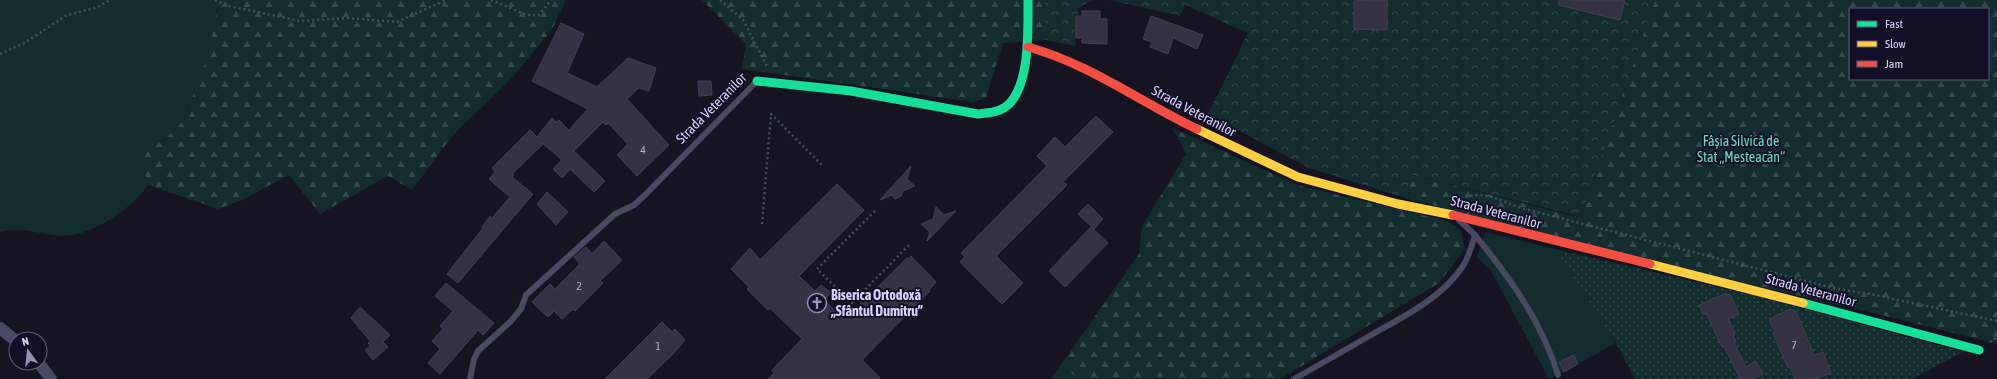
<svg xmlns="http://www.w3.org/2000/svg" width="1997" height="379" font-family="'Asap Condensed',sans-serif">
<defs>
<pattern id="forest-firs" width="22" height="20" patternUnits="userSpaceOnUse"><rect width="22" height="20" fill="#132c2d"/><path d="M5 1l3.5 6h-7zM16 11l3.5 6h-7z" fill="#354a4c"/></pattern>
<pattern id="park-crowns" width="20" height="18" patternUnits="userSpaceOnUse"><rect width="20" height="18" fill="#132c2d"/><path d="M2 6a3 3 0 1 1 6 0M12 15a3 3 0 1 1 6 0" fill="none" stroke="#354a4c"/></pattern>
<pattern id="garden-dots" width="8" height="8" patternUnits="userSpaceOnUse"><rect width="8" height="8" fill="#132c2d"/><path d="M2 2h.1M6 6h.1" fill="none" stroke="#354a4c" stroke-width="1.8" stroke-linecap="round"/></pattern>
</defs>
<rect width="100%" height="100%" fill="#161421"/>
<!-- grass -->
<path fill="#132c2d" d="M0,0h221l-5,14 -8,40 -24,66 -20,20 -14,8 -10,7 8,30c-15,23 -55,50 -84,51 -21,0 -43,-11 -64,-4z
M1485,232l70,17 61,94 -38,21 -5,-9 -14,7 5,10 -15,7 -58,-108 -14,-14z
M1062,363l15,16h-26z"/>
<!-- forest -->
<path fill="url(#forest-firs)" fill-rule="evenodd" d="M221,0h345l-14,30 -43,51 -56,54 -41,55 -24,-14 -68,38 -31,-39 -47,25 -24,9 -70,-24 -8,-30 10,-7 14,-8 20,-20 24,-66 8,-40z
M702,0h343v40l-42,3 -17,55 -13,4 -231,-33 4,-25z
M1655,0h342v344l-116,-29 -166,-39 -307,-77 1,-25 172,44zM1850,9h138v70h-138z
M1173,128l124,57 150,36 14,10 4,18 -26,34 -159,96h-203l-15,-16 77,-109 3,-28 44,-72z"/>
<!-- park -->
<path fill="url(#park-crowns)" d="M1045,0h48l-15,8 -3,38 -30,-6z
M1109,0h546l-74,218 -7,-3 -165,-41 -1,25 -99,-31 -101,-54 40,-81 -63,-28 -5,11z"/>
<!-- garden -->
<path fill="url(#garden-dots)" d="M1555,249l202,47 206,56 -51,27h-277l-19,-36z"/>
<!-- building -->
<path fill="#343243" stroke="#433f54" d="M1368,0h19v30l-33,-1v-28z
M1559,0h66l-5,20 -62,-15z
M1082,11h18v8h7v25l-25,-1v-5h-6v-22h6z
M1151,16l52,19 -6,14 -24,-11 -5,16 -18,-7 2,-5 -9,-3z
M561,23l23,11 -17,39 30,14 31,-29 28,10 -7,23 -10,-3 -12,11 42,46 -32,31 -20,-21 11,-11 -20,-21 -2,2 -3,-3 -29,29 31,30 -11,11 -24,-23 -8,9 -9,-9 9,-9 -21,-18 2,2 -30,29 1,1 -2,3 21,17 -75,89 -11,-9 36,-46 -1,-1 8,-11 2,2 18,-21 -21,-18 6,-7 -3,-4 38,-38 7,7 15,-19 4,4 3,-2 10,10 19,-21 -56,-28z
M698,81h13l1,14 -13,1z
M1096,116l17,16 -50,50 4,3 -71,71 27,27 -21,21 -42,-42 5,-5 -4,-4 86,-87 -10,-10 18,-19 10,10z
M911,166l-4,13 8,7 -12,5 -2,5 -6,3 -3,-4 -12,5z
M837,184l27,26 -65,66 16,15 6,-6 9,7v2l-6,6 20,20 63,-62 1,1 3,-3 25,26 -7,8 1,1 -68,69 19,19h-113l6,-6 -2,-3 30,-31 -32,-31 -2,2 -21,-21 2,-2 -18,-18 19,-21 10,12z
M547,192l21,20 -12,13 -19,-21z
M1088,204l15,15 -9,10 -16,-15z
M936,207l8,8 12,-4 -29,30 3,-9 -9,-8 12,-5z
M1091,227l17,16 -43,44 -16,-16z
M604,241l18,19 -22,21 3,2 -28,28 -2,-2 -11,10 -8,-8 -6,6 -16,-15 18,-18 5,5 25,-25 -6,-7 12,-10 6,7z
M446,283l48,40 -11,12 -5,-5 -38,44 -12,-11 12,-14 -8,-8 11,-12 -3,-3 13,-15 -18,-15z
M1726,293l1,2 3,-1 9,20 -11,5 7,14 -2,1 3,8 -2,1 12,24 10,-6 7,13 -10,5h-13l-16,-33 -2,1 -3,-6 -13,-28 -3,2 -4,-10z
M360,307l30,28 -7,7 5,5 -15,13 -8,-10 5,-4 -2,-3 2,-2 -19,-23z
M1790,309l6,2 18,44 9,-3 8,21 -16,6h-20l-5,-12 -2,1 -15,-35h2l-6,-14z
M662,322l10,10 3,-3 10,11 -12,14 -26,25h-42z
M1574,355l4,9 -14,8 -5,-10z"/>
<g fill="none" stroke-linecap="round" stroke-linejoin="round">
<!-- path -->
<path stroke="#44505f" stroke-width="2.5" stroke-dasharray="2 3" stroke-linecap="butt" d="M215,0l14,6 71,15 47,-3 50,4 49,-22
M491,0l36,15h12l12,-15
M720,0l23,20 25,48
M0,54l26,-12 41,-27 31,-8 12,-7
M1456,200c27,-11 40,-1 65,8l312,80 42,7 122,26
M875,211l-58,58 35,34 58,-59
M762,224l9,-110 52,52
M1990,342l7,-5"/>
<!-- lane -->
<path stroke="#4a4962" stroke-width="6" d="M1475,235c35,43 67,87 83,140
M470,379l4,-20 4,-8 32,-29 11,-13 5,-14 89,-81 19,-9 12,-11 111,-113
M1294,379c25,-14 51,-29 77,-44 32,-18 71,-37 92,-69 6,-10 9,-20 12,-31l-16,-15"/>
<!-- street -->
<path stroke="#4a4962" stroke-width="12" d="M0,328l16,13
M39,363l12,16"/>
<!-- fast -->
<path stroke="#16e098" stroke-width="9" d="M757,81l94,10 127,23c11,-1 24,-2 32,-11 20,-22 18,-74 18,-103
M1803,303l176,47"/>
<!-- slow -->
<path stroke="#ffcf43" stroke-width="9" d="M1197,129l101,48 100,27 55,11
M1650,264l153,39"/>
<!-- jam -->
<path stroke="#f24e42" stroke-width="9" d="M1028,47c62,17 112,55 169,82
M1453,215l197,49"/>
</g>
<!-- icons -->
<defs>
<g id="church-ring" transform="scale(1)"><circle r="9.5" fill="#130f26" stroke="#9591b1" stroke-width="1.5"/><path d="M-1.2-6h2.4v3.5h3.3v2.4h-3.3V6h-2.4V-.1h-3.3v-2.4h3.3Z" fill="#9591b1"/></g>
</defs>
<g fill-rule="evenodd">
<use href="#church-ring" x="817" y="303"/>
</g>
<g text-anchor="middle" stroke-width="4" stroke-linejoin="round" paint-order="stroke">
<!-- number labels -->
<g font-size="12" fill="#b0acd0">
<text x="643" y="154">4</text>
<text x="579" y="290">2</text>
<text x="1794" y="349">7</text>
<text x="658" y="350">1</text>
</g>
<!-- street labels -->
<g font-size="14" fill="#d9d4ff" stroke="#130f26">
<text transform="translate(711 108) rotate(-45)" y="5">Strada Veteranilor</text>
<text transform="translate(1194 111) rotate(28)" y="5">Strada Veteranilor</text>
<text transform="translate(1496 212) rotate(15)" y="5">Strada Veteranilor</text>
<text transform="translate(1811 290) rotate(15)" y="5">Strada Veteranilor</text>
</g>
<!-- park labels -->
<g font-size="14" fill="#5fe0c0" stroke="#130f26">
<text x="1741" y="146">Fâșia Silvică de<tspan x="1741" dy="16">Stat „Mesteacăn“</tspan></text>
</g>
<!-- poi labels -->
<g font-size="14" font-weight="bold" fill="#d9d4ff" stroke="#130f26" text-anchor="start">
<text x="831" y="300">Biserica Ortodoxă<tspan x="831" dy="16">„Sfântul Dumitru”</tspan></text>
</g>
</g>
<!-- legend -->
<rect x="1849" y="8" width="140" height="72" fill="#130f26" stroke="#625e7d"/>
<rect x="1857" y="21" width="20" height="6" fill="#16e098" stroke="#625e7d"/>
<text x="1885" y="28" font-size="12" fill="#d9d4ff">Fast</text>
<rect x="1857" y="41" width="20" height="6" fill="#ffcf43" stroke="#625e7d"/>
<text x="1885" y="48" font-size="12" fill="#d9d4ff">Slow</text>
<rect x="1857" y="61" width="20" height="6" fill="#f24e42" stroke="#625e7d"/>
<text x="1885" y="68" font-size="12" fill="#d9d4ff">Jam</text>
<!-- north arrow -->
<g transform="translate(28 351) rotate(345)"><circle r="19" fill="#130f26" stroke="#625e7d"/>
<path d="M0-3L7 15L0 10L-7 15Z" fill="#9591b1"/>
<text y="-6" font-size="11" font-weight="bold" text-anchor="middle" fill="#d9d4ff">N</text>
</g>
</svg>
